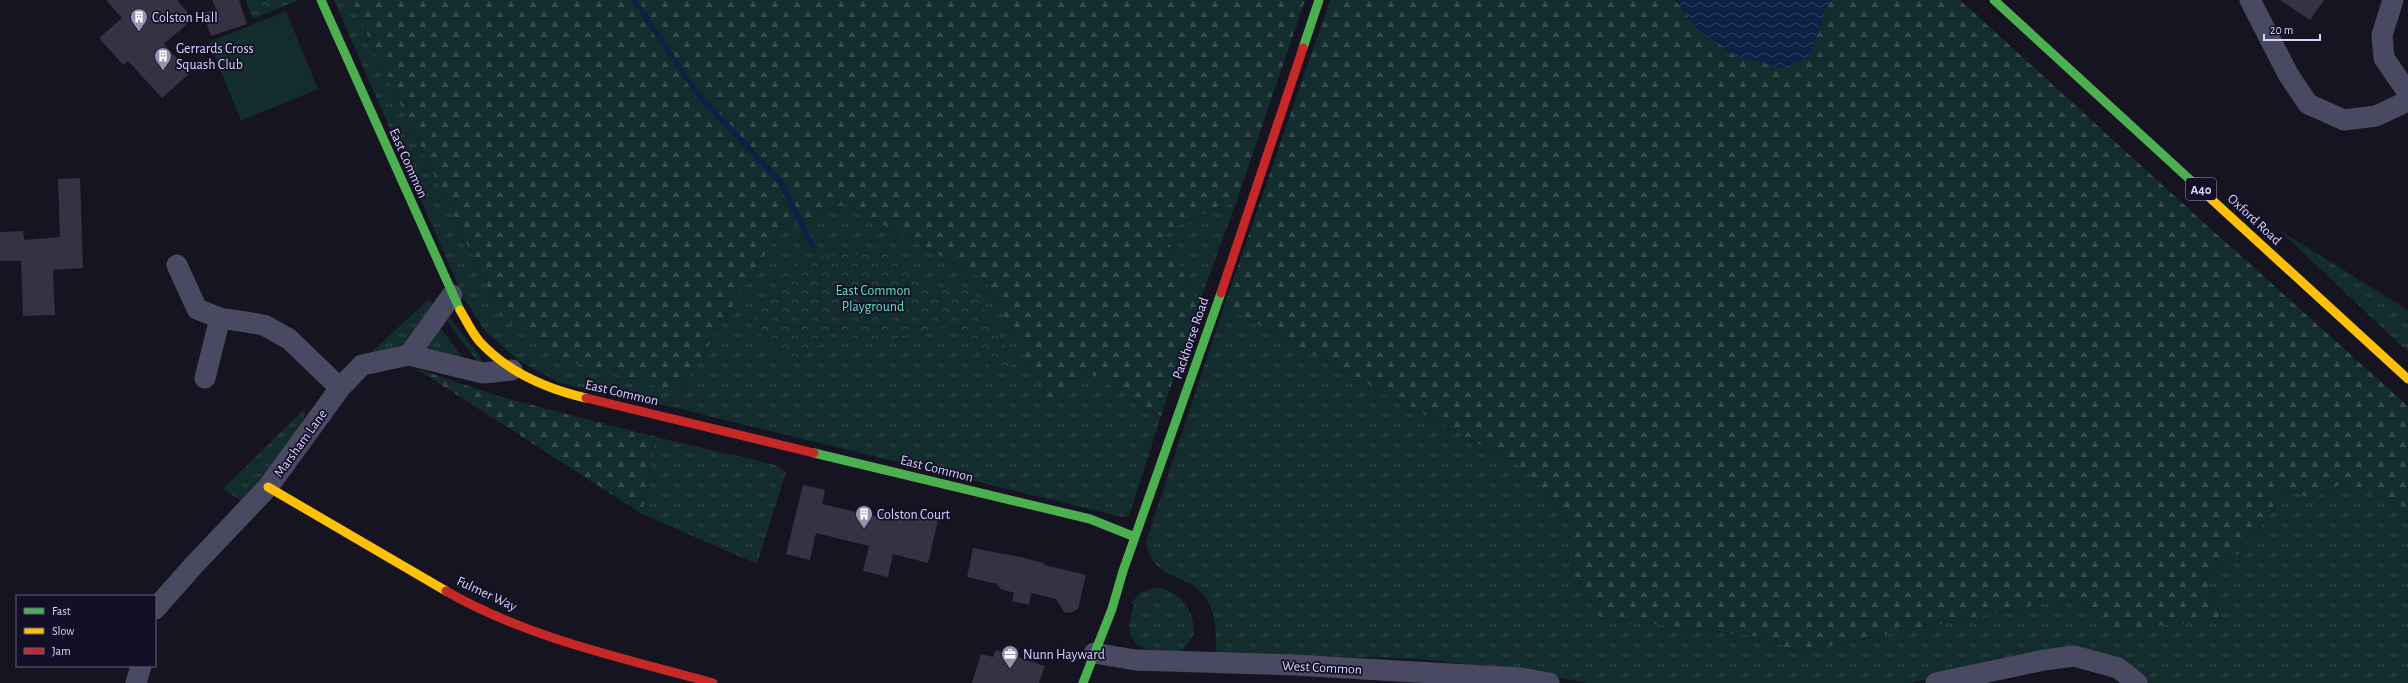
<svg xmlns="http://www.w3.org/2000/svg" width="2408" height="683" font-family="'Alegreya Sans',sans-serif">
<defs>
<pattern id="grass-tufts" width="24" height="20" patternUnits="userSpaceOnUse"><rect width="24" height="20" fill="#132c2d"/><path d="M3 7l-1-3M5 7V3M7 7l1-3M15 17l-1-3M17 17v-4M19 17l1-3" fill="none" stroke="#354a4c"/></pattern>
<pattern id="forest-firs" width="22" height="20" patternUnits="userSpaceOnUse"><rect width="22" height="20" fill="#132c2d"/><path d="M5 1l3.5 6h-7zM16 11l3.5 6h-7z" fill="#354a4c"/></pattern>
<pattern id="park-crowns" width="20" height="18" patternUnits="userSpaceOnUse"><rect width="20" height="18" fill="#132c2d"/><path d="M2 6a3 3 0 1 1 6 0M12 15a3 3 0 1 1 6 0" fill="none" stroke="#354a4c"/></pattern>
<pattern id="water-waves" width="16" height="10" patternUnits="userSpaceOnUse"><rect width="16" height="10" fill="#0d2144"/><path d="M0 5q4-4 8 0t8 0" fill="none" stroke="#304060"/></pattern>
</defs>
<rect width="100%" height="100%" fill="#161421"/>
<!-- grass -->
<path fill="url(#grass-tufts)" d="M334,0h17l150,316 178,77 102,-164 64,-25 140,76 64,120 37,-29 75,45 -32,100 -7,1 -450,-110 -112,-24 -41,-22 -33,-29 -22,-33z
M1236,203l-38,103 -34,-75 53,-23z
M2279,230l129,80v42z
M429,299l7,8 -36,44 -33,5z
M1224,306l301,163 46,53 -3,42 32,53 162,20 34,15 282,-55 42,32 102,-10 -19,-46 37,-20 30,-39 13,-27 28,12 34,-17 63,27v174h-263l-39,-27 -169,21 -26,6h-324l-65,-12 -101,-12 -205,-6c0,-15 0,-31 -5,-45 -13,-38 -60,-23 -65,-66z
M450,318l30,38 1,4 -3,3 -31,-42z
M439,326l27,36 -37,-10 -3,-4z
M305,408l-2,22 -15,22 -47,49 -18,-12z
M656,437l120,28 10,7 -29,92 -115,-50z
M1157,587c24,6 38,22 37,47 -4,7 -9,15 -17,18 -13,5 -42,-2 -46,-16 -4,-11 0,-21 3,-31l-2,-3 9,-10z"/>
<!-- forest -->
<path fill="url(#forest-firs)" d="M351,0h954l-69,203 -19,5 -53,23 34,75 -37,110 -75,-45 -37,30 -64,-121 -140,-76 -64,25 -102,164 -120,-35 -58,-42z
M1330,0h345l21,27 113,30 17,-50 6,-7h128l243,222 205,184v103l-63,-27 -34,17 -28,-12 -13,27 -30,39 -37,20 19,47 -103,9 -41,-32 -282,55 -34,-15 -162,-20 -32,-53 3,-42 -46,-53 -301,-163z
M415,368l86,29 155,40 -14,77z"/>
<!-- park -->
<path fill="url(#park-crowns)" d="M246,0h53l-46,19z
M883,242l41,48h49l43,74 -23,7 -37,-46 -96,20 -21,-18 -21,19 -29,17c-17,-10 -30,-25 -34,-45l12,-21 27,-32 33,-10 39,-1z"/>
<!-- pitch -->
<path fill="#132c2d" d="M286,11l32,78 -77,32 -32,-79z"/>
<!-- water -->
<path fill="url(#water-waves)" d="M1675,0h157l-6,7 -17,50 -27,12 -51,-15 -35,-27z"/>
<g fill="none" stroke-linecap="round" stroke-linejoin="round">
<!-- stream -->
<path stroke="#0d2144" stroke-width="5.5" d="M634,0l63,93 84,90 31,63"/>
</g>
<!-- building -->
<path fill="#343243" d="M106,0h71l16,19 -29,25 26,29 -28,25 -34,-37 -5,4 -24,-27 23,-20z
M212,0h27l8,24 -36,12 -8,-23 13,-4z
M2280,0h44l-14,20z
M80,178l3,90 -30,2 2,45 -32,1 -2,-55h-21v-29l23,-1 1,9 36,-3 -2,-58z
M803,485l22,5 -3,14 56,13 1,-6 34,7 1,-3 24,5 -10,43 -35,-9 -5,23 -25,-6 6,-25 -53,-13 -6,27 -24,-6z
M973,548l48,9 23,6v2l42,10 -8,34 -8,4 -6,-1 -8,-13 -25,-6 -2,12 -17,-4 2,-8 -13,-4 -4,-5 -30,-7z
M996,650l49,16 -6,17h-67l9,-29 12,3z"/>
<g fill="none" stroke-linecap="round" stroke-linejoin="round">
<!-- street -->
<path stroke="#4a4962" stroke-width="21" d="M2250,0l38,74 20,30 36,16 32,-4 32,-15
M2393,0l-11,35 2,23 24,35
M177,265l20,44 23,9 44,7 25,14 51,49
M409,355l74,18 29,-3
M205,378l15,-60
M155,609l39,-44 74,-78 72,-99 22,-23 47,-10 43,-60
M1094,653l41,7 159,5 226,13 29,5
M136,683l5,-17
M1936,683l108,-23 30,-4 44,12 19,15"/>
<!-- fast -->
<path stroke="#4caf50" stroke-width="9" d="M321,0l139,310
M1994,0l204,187
M1303,48l16,-48
M814,453l276,66 45,18
M1083,683l29,-74 11,-38 98,-278"/>
<!-- slow -->
<path stroke="#ffc107" stroke-width="9" d="M2198,187l210,192
M460,310c6,10 12,23 20,32 28,30 67,47 106,56
M268,487l178,104"/>
<!-- jam -->
<path stroke="#c62828" stroke-width="9" d="M1221,293l82,-245
M586,398l228,55
M446,591c81,47 178,67 267,92"/>
</g>
<!-- icons -->
<defs>
<g id="building-pin" transform="scale(0.9)"><path d="M0 17L-7.5 6A9.5 9.5 0 1 1 7.5 6Z" fill="#9591b1" stroke="#130f26"/><path d="M-4-6H4V6H1V3H-1V6H-4ZM-2.5-4.3h1.7v1.8h-1.7ZM.8-4.3h1.7v1.8H.8ZM-2.5-1h1.7V.8h-1.7ZM.8-1h1.7V.8H.8Z" fill="#fff"/></g>
<g id="office-pin" transform="scale(0.9)"><path d="M0 17L-7.5 6A9.5 9.5 0 1 1 7.5 6Z" fill="#9591b1" stroke="#130f26"/><path d="M-6-3h4V-5.5h4V-3h4V5H-6ZM-1-4.5V-3h2v-1.5ZM-6 0V1H6V0Z" fill="#fff"/></g>
</defs>
<g fill-rule="evenodd">
<use href="#building-pin" x="139" y="17"/>
<use href="#building-pin" x="163" y="56"/>
<use href="#building-pin" x="864" y="514"/>
<use href="#office-pin" x="1010" y="654"/>
</g>
<g text-anchor="middle" stroke-width="3.5" stroke-linejoin="round" paint-order="stroke">
<!-- shield labels -->
<rect fill="#130f26" stroke="#9e99be" stroke-width="1" x="2186" y="178" width="30" height="22" rx="3"/>
<g font-size="13" font-weight="bold" fill="#d9d4ff">
<text x="2201" y="194">A40</text>
</g>
<!-- poi labels -->
<g font-size="14" fill="#d9d4ff" stroke="#130f26" text-anchor="start">
<text x="152" y="22">Colston Hall</text>
<text x="176" y="53">Gerrards Cross<tspan x="176" dy="16">Squash Club</tspan></text>
<text x="877" y="519">Colston Court</text>
<text x="1023" y="659">Nunn Hayward</text>
</g>
<!-- street labels -->
<g font-size="14" fill="#d9d4ff" stroke="#130f26">
<text transform="translate(409 163) rotate(66)" y="5">East Common</text>
<text transform="translate(2255 219) rotate(43)" y="5">Oxford Road</text>
<text transform="translate(1190 338) rotate(-71)" y="5">Packhorse Road</text>
<text transform="translate(622 392) rotate(13)" y="5">East Common</text>
<text transform="translate(300 443) rotate(-54)" y="5">Marsham Lane</text>
<text transform="translate(937 468) rotate(14)" y="5">East Common</text>
<text transform="translate(487 593) rotate(25)" y="5">Fulmer Way</text>
<text transform="translate(1322 667) rotate(3)" y="5">West Common</text>
</g>
<!-- park labels -->
<g font-size="14" fill="#5fe0c0" stroke="#130f26">
<text x="873" y="295">East Common<tspan x="873" dy="16">Playground</tspan></text>
</g>
</g>
<!-- legend -->
<rect x="16" y="595" width="140" height="72" fill="#130f26" stroke="#625e7d"/>
<rect x="24" y="608" width="20" height="6" fill="#4caf50" stroke="#625e7d"/>
<text x="52" y="615" font-size="12" fill="#d9d4ff">Fast</text>
<rect x="24" y="628" width="20" height="6" fill="#ffc107" stroke="#625e7d"/>
<text x="52" y="635" font-size="12" fill="#d9d4ff">Slow</text>
<rect x="24" y="648" width="20" height="6" fill="#c62828" stroke="#625e7d"/>
<text x="52" y="655" font-size="12" fill="#d9d4ff">Jam</text>
<!-- scale -->
<path d="M2264 34v6h56v-6" fill="none" stroke="#d9d4ff" stroke-width="2"/>
<text x="2270" y="34" font-size="12" fill="#d9d4ff" stroke="#130f26" stroke-width="3" paint-order="stroke">20 m</text>
</svg>
